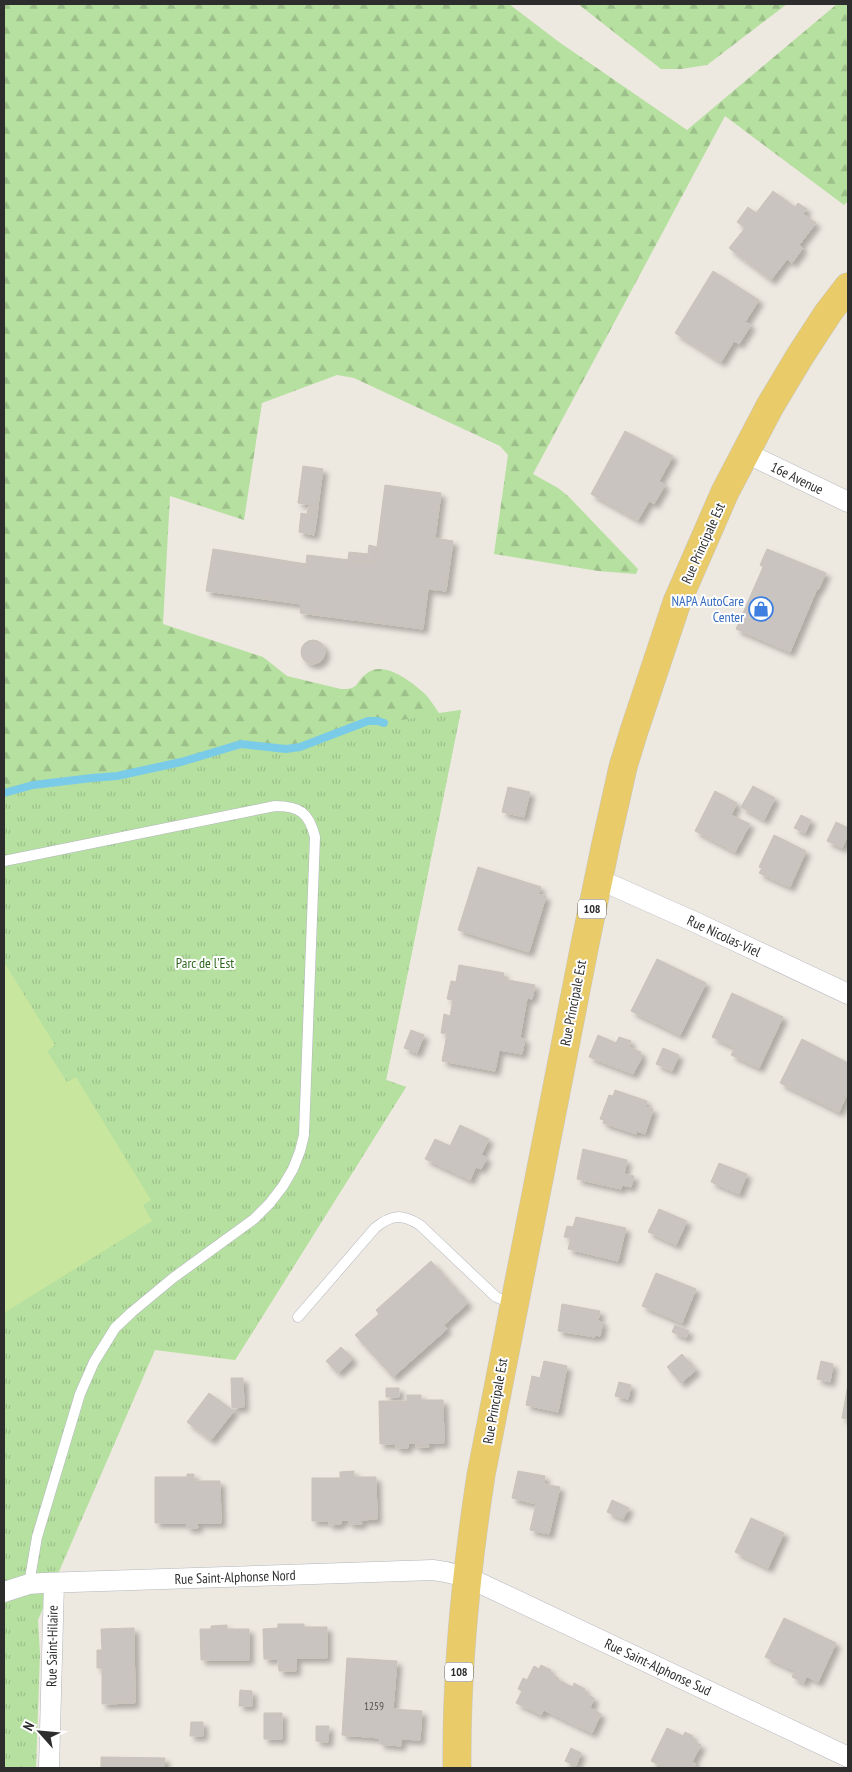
<svg xmlns="http://www.w3.org/2000/svg" width="852" height="1772" font-family="'PT Sans Narrow',sans-serif">
<defs>
<pattern id="forest-firs" width="22" height="20" patternUnits="userSpaceOnUse" patternTransform="scale(1.25)"><rect width="22" height="20" fill="#b6e0a0"/><path d="M5 1l3.5 6h-7zM16 11l3.5 6h-7z" fill="#9dc08a"/></pattern>
<pattern id="park-tufts" width="24" height="20" patternUnits="userSpaceOnUse" patternTransform="scale(1.25)"><rect width="24" height="20" fill="#b6e0a0"/><path d="M3 7l-1-3M5 7V3M7 7l1-3M15 17l-1-3M17 17v-4M19 17l1-3" fill="none" stroke="#9dc08a"/></pattern>
<filter id="shadow"><feDropShadow dx="4.5" dy="4.5" stdDeviation="2.5" flood-color="#0004"/></filter>
</defs>
<rect width="100%" height="100%" fill="#ede8e0"/>
<!-- forest -->
<path fill="url(#forest-firs)" d="M4,4h505l50,38 128,88 150,-126h11v197l-4,4 -119,-89 -192,358 25,14 10,8 70,73 -2,5 -38,-3 -104,-17 14,-99 -8,-9 -146,-68 -17,-3 -75,28 -18,117 -74,-24 -7,128 100,33 24,19 54,13c19,1 14,-7 25,-15 17,-15 46,8 59,20 5,5 10,13 14,19l22,-3 -75,370 20,7 -171,273 143,-639h-10l-68,26 -14,2 -45,-5 -60,18 -64,14 -25,2 -59,7 -29,8z
M578,4h209l-80,61 -26,4h-20z"/>
<!-- park -->
<path fill="url(#park-tufts)" d="M461,710l-75,370 20,7 -171,273 -80,-10 -117,270 2,34 -4,114h-32v-975l29,-8 59,-7 25,-2 64,-14 60,-18 45,5 14,-2 68,-26h10l6,2z"/>
<!-- pitch -->
<path fill="#c8e69d" d="M4,962l51,83 -8,6 20,31 9,-5 75,123 -8,5 9,16 -148,92z"/>
<g fill="none" stroke-linecap="round" stroke-linejoin="round">
<!-- stream -->
<path stroke="#7acbe8" stroke-width="8" d="M4,793l29,-8 59,-7 25,-2 64,-14 60,-18 45,5 14,-2 68,-26h10l6,2"/>
</g>
<!-- building -->
<path fill="#c9c4bf" stroke="#c9c3ba" filter="url(#shadow)" d="M773,191l22,16 3,-4 9,6 -4,5 13,9 -17,22 4,3 -11,15 -5,-4 -16,21 -42,-32 16,-20 -8,-6 11,-15 8,6z
M713,271l46,29 -14,22 6,3 -12,19 -5,-3 -13,21 -46,-29z
M625,431l48,25 -14,25 6,4 -11,19 -5,-3 -11,19 -47,-26z
M303,466l20,3 -5,37 -20,-3z
M385,485l56,8 -6,45 18,3 -7,50 -18,-2 -5,40 -123,-16 1,-9 -95,-13 7,-42 93,15 1,-9 68,8z
M309,505l9,1 -1,10 -10,-2z
M301,513l16,3 -3,19 -15,-3z
M369,545l8,2 -2,16 -27,-3 1,-8 19,2z
M767,549l59,24 -8,17 -1,-1 -27,63 -54,-23 27,-62 -3,-2z
M301 652a12 12 0 1 1 24 0a12 12 0 1 1-24 0Z
M753,786l22,12 -11,22 -23,-13z
M508,787l22,5 -6,25 -22,-5z
M715,791l22,12 -6,12 19,9 -15,28 -40,-21z
M801,815l10,5 -6,13 -11,-5z
M836,822l12,6v7l-6,13 -15,-7z
M774,835l32,16 -16,36 -31,-14 3,-5 -3,-1z
M478,867l63,20 -3,7 8,2 -17,56 -71,-22z
M657,959l49,24 -26,52 -49,-24z
M459,965l45,8 -1,6 32,6 -3,14 -5,-1 -7,40 5,1 -3,15 -23,-4 -4,21 -53,-10 5,-27 -6,-1 3,-19 6,2 3,-16 -6,-1 4,-18 5,1z
M732,993l51,24 -24,51 -28,-13 4,-7 -23,-11z
M411,1030l13,5 -7,18 -13,-5z
M598,1035l18,8 3,-6 12,4 -2,6 12,5 -1,4 2,1 -9,17 -44,-17z
M802,1039l46,24v29l-9,20 -59,-29z
M663,1048l16,7 -7,16 -16,-7z
M615,1090l32,11 -2,6 8,2 -8,25 -8,-3 -1,3 -33,-11 1,-3 -4,-1 9,-24 4,1z
M460,1125l29,14 -8,16 6,3 -6,11 -5,-2 -6,13 -45,-21 10,-20 15,7z
M583,1149l44,11 -3,14 10,2 -3,11 -9,-2 -1,4 -44,-10z
M719,1163l28,11 -8,20 -28,-12z
M659,1209l28,12 -11,24 -28,-13z
M576,1217l50,11 -8,33 -50,-12 3,-11 -7,-1 3,-11 6,1z
M431,1261l37,42 -24,22 3,4 -54,48 -38,-42 24,-21 -3,-4z
M656,1273l40,16 -14,34 -40,-17z
M562,1304l38,7 -2,10 5,1 -3,14 -4,-1 -1,2 -37,-6z
M675,1325l14,6 -3,7 -14,-6z
M341,1347l12,12 -15,14 -12,-12z
M682,1354l14,16 -15,13 -14,-16z
M544,1361l23,5 -9,46 -32,-7 6,-29 8,2z
M821,1361l12,3 -3,18 -13,-3z
M231,1378h12l1,29 -12,1z
M619,1382l12,3 -3,14 -13,-3z
M848,1384v35l-6,-1z
M386,1388h13v9h-13z
M209,1393l25,18 -23,29 -24,-18z
M407,1395h14v5h22l1,43h-16l1,4h-13v-4h-8v5h-12v-4h-16l-1,-43h28z
M354,1471v6h22l1,42 -16,1 1,4h-13v-4h-8v4l-12,1v-4h-17v-43h28v-6z
M518,1471l27,5 -1,8 16,3 -11,47 -19,-4 6,-26 -24,-6z
M187,1474h7v7h26l1,42h-24l1,5h-11v-5h-32v-46h32z
M612,1500l17,8 -6,11 -16,-7z
M751,1518l33,15 -16,35 -33,-16z
M784,1618l52,25 -18,39 -12,-6 -2,7 -12,-6 3,-6 -30,-14z
M278,1624h26v3h23v31h-31v13h-17l-1,-12h-14l-1,-30 15,-1z
M227,1625v4h22v31h-48l-1,-31h11v-3z
M134,1628l1,75 -33,1v-36h-5v-18h5l-1,-21z
M347,1658l50,3 -4,48 29,2 -2,29 -19,-1v7l-21,-2v-6l-38,-3z
M541,1665l10,5 -2,4 10,4 -1,2 15,7 1,-4 11,6 -1,4 10,5 -4,10 11,6 -9,19 -48,-23 -3,5 -25,-12 6,-12 -4,-2 5,-11 4,2 7,-14 5,3z
M240,1690l12,1v15h-13z
M264,1713h18v26h-18z
M191,1722h12v14h-13z
M316,1726h13l-1,16 -12,-1z
M667,1728l16,8 2,-4 8,4 -2,4 10,5 -9,17 3,1 1,5h-30l-15,-7z
M571,1748l10,5 -5,13 -11,-5z
M101,1757l64,1 -1,10h-63z"/>
<g fill="none" stroke-linecap="round" stroke-linejoin="round">
<!-- service casing -->
<g stroke="#b3b6bf" stroke-width="11">
<path id="service" d="M4,861l271,-55c25,0 34,7 40,31l-11,298 -4,16 -7,18 -10,17 -13,17 -16,16 -81,59 -41,34 -17,16 -21,34 -14,32 -43,143 -8,47
M298,1317l77,-89c17,-14 27,-14 45,-3l76,72 17,7"/>
</g>
<!-- minor casing -->
<g stroke="#b3b6bf" stroke-width="21">
<path id="minor" d="M746,453l102,49
M598,879l99,44 151,71
M4,1592l25,-8 13,-1 391,-13c19,2 35,7 53,16l362,171
M49,1768l5,-185"/>
</g>
<!-- primary casing -->
<g stroke="#c8c8c8" stroke-width="29">
<path id="primary" d="M457,1768c-1,-98 9,-196 24,-293l104,-531 21,-101 17,-76 11,-36 43,-129 48,-110 45,-86 30,-50 28,-43 20,-26"/>
</g>
<!-- service -->
<use href="#service" stroke="#fff" stroke-width="10"/>
<!-- minor -->
<use href="#minor" stroke="#fff" stroke-width="20"/>
<!-- primary -->
<use href="#primary" stroke="#e9cb69" stroke-width="28"/>
</g>
<!-- icons -->
<defs>
<g id="shop-ring" transform="scale(1.25)"><circle r="9.5" fill="#fff" stroke="#3f7fe0" stroke-width="1.5"/><path d="M-5-2.5h2.3a2.7 3.5 0 0 1 5.4 0H5L5.5 6h-11ZM-1.5-2.5h3a1.5 2.3 0 0 0-3 0Z" fill="#3f7fe0"/></g>
</defs>
<g fill-rule="evenodd">
<use href="#shop-ring" x="761" y="609"/>
</g>
<g text-anchor="middle" stroke-width="4" stroke-linejoin="round" paint-order="stroke">
<!-- number labels -->
<g font-size="11" fill="#545352">
<text x="374" y="1710">1259</text>
</g>
<!-- shield labels -->
<g fill="#fff" stroke="#6c6c6c" stroke-width="1">
<rect x="578" y="899.5" width="28" height="19" rx="4"/>
<rect x="445" y="1662.5" width="28" height="19" rx="4"/>
</g>
<g font-size="12" font-weight="bold" fill="#2d2d2d">
<text x="592" y="913">108</text>
<text x="459" y="1676">108</text>
</g>
<!-- street labels -->
<g font-size="14" fill="#2d2d2d" stroke="#fff">
<text transform="translate(797 478) rotate(26)" y="5">16e Avenue</text>
<text transform="translate(703 543) rotate(-66)" y="5">Rue Principale Est</text>
<text transform="translate(724 936) rotate(25)" y="5">Rue Nicolas-Viel</text>
<text transform="translate(573 1003) rotate(-79)" y="5">Rue Principale Est</text>
<text transform="translate(495 1401) rotate(-80)" y="5">Rue Principale Est</text>
<text transform="translate(235 1577) rotate(-2)" y="5">Rue Saint-Alphonse Nord</text>
<text transform="translate(52 1646) rotate(-89)" y="5">Rue Saint-Hilaire</text>
<text transform="translate(658 1667) rotate(25)" y="5">Rue Saint-Alphonse Sud</text>
</g>
<!-- shop labels -->
<g font-size="14" fill="#366cbe" stroke="#fff" text-anchor="end">
<text x="744" y="606">NAPA AutoCare<tspan x="744" dy="16">Center</tspan></text>
</g>
<!-- park labels -->
<g font-size="14" fill="#2f671f" stroke="#fff">
<text x="205" y="968">Parc de l'Est</text>
</g>
</g>
<!-- border -->
<rect width="852" height="1772" fill="none" stroke="#2d2d2d" stroke-width="10"/>
<!-- north arrow -->
<g transform="translate(40 1732) rotate(297)" stroke="#ffffff" stroke-width="4" paint-order="stroke">
<path d="M0-4L9 19L0 12L-9 19Z" fill="#2d2d2d"/>
<text y="-8" font-size="14" font-weight="bold" text-anchor="middle" fill="#2d2d2d">N</text>
</g>
</svg>
